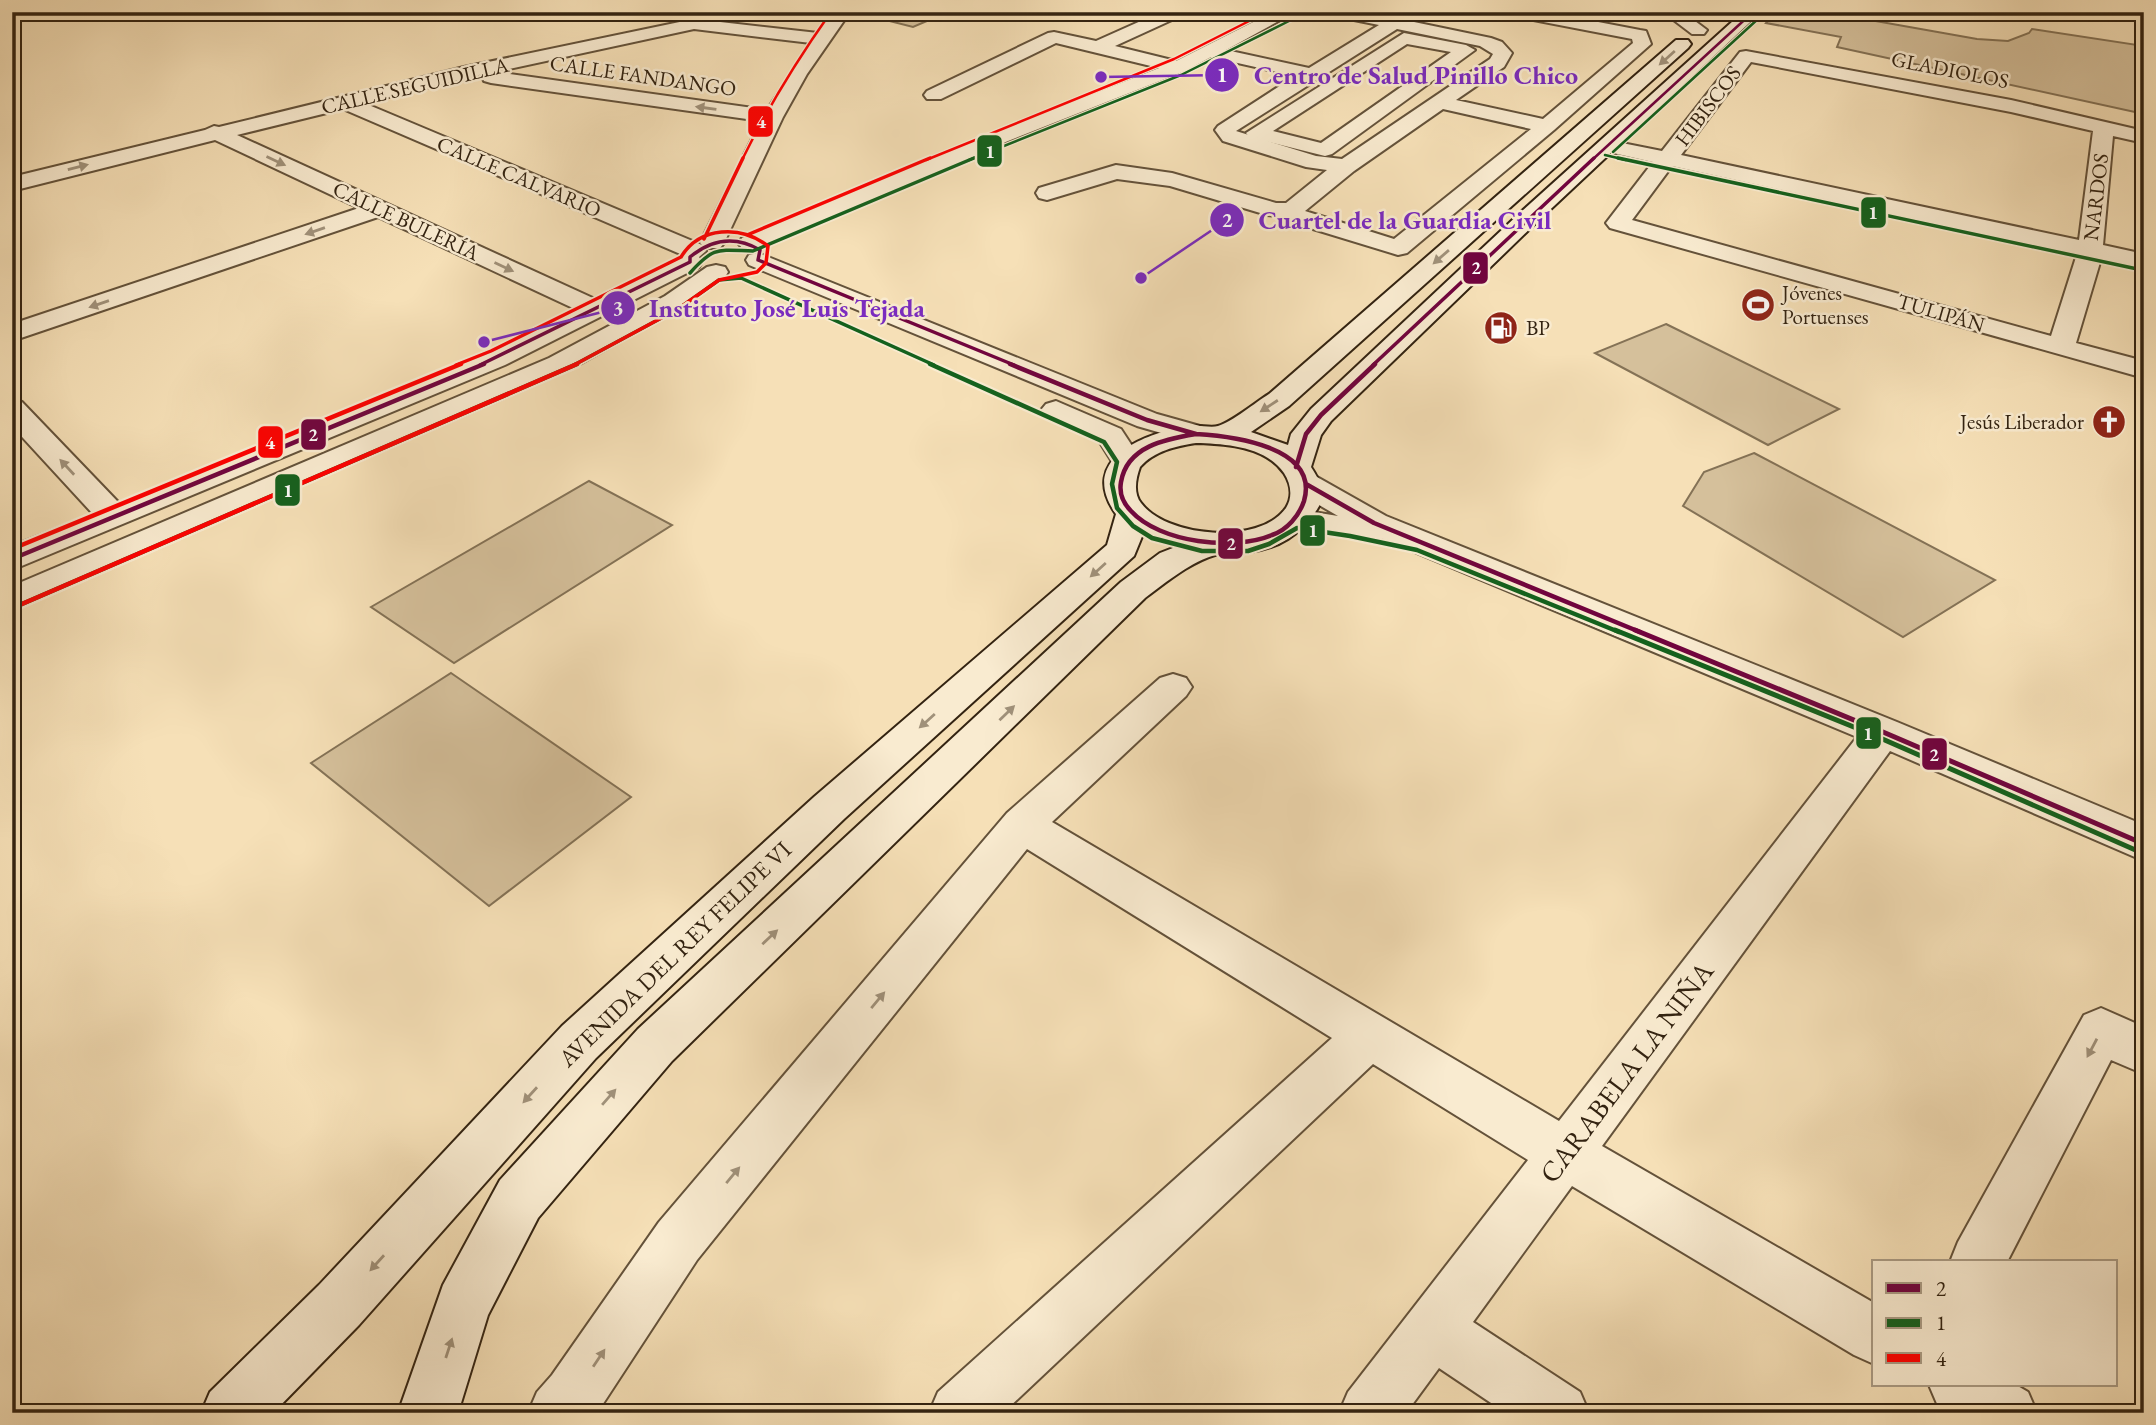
<svg xmlns="http://www.w3.org/2000/svg" width="2156" height="1425" font-family="'EB Garamond',serif">
<rect width="100%" height="100%" fill="#f6e0b7"/>
<filter id="stains"><feTurbulence type="fractalNoise" baseFrequency=".00286" numOctaves="4"/><feColorMatrix values="0 0 0 0 .2 0 0 0 0 .09 0 0 0 0 .02 0 0 0 .5 -.17"/></filter>
<radialGradient id="worn" r=".72"><stop offset=".6" stop-color="#630" stop-opacity="0"/><stop offset="1" stop-color="#630" stop-opacity=".3"/></radialGradient>
<!-- green -->
<path fill="#d5c09b" stroke="#847256" stroke-width="2" d="M874,12h74l-35,15 -47,-12z
M1776,12h80l-1,3 15,5 107,19 31,2 21,-8 3,-4 112,17v68l-307,-67 4,-10 -75,-14z
M1666,324l173,85 -71,36 -173,-92z
M1754,453l241,127 -92,57 -220,-131 21,-34z
M589,481l83,44 -218,138 -83,-56z
M451,673l180,124 -142,109 -178,-143z"/>
<g fill="none" stroke-linecap="round" stroke-linejoin="round">
<!-- pedestrian casing -->
<g stroke="#64523a" stroke-width="4">
<path id="pedestrian" d="M1404,33l62,12 9,5 -143,104 -7,2 -76,-19 -3,-4zM1407,44l44,8 -130,91 -48,-12z"/>
</g>
<!-- minor casing -->
<g stroke="#64523a" stroke-width="4">
<path id="minor" d="M833,12h17l-43,62 -24,43 -59,126 -4,5h-16l2,3 -7,6 3,5 -3,5 -194,98 -493,205v-24l81,-32 -81,-88v-27l10,3 97,101 366,-150 90,-44 -197,-92 -366,124v-17l347,-116 -144,-68 -203,51v-14l193,-47 9,-4 5,1 245,-60 230,-48 124,14zM694,29l117,14 -44,67 -272,-38zM483,74l-1,3 2,4 7,2 270,38 -61,122 2,2 -338,-142zM343,109l342,147 -90,43 -358,-164z
M1148,12h27l1,3 -2,4 -59,27 61,15 97,-49h22l-69,38 83,18 70,-43 -45,-9 -2,-4h34l125,26 11,4 10,11 -8,14 -48,33 87,19 90,-76 -1,-4 -114,-22 -8,-5h36l94,18 6,1 5,13 -97,86 -147,123 -9,2 -108,-33 -4,-5 -19,-2 -97,-29 -53,-7 -70,21 -8,-2 -3,-5 3,-5 77,-23 56,8 104,30h10l41,-33 -21,-3 -83,-26 -8,-11 3,-4 77,-50 -84,-19 -26,14 -177,70 -250,107 -8,2 -8,-2 -4,-5 4,-5 252,-105 165,-65 -103,-25 -115,56h-14l-3,-4 3,-4 121,-58 6,-1 42,9 56,-25zM1397,29l83,17 13,8 -3,5 -148,100 -26,-3 -80,-25zM1443,109l88,20 -137,110 -89,-28 49,-40z
M1663,12h20l24,18 -3,4h-12z
M1746,51l265,49 133,31v12l-31,-7 -10,109 41,9v14l-43,-9 -25,84 68,18v17l-534,-150 -4,-5 47,-61 -53,-12 -4,-4 4,-4 7,-2 55,11 78,-99zM1751,62l260,50 82,19 -14,109 -398,-85zM1672,166l405,88 -26,82 -419,-116z
M758,253l399,161 50,14 4,6 -4,6 -11,3 -59,-17 -388,-161 -3,-5 3,-5z
M716,265l9,2 3,5 -3,5 -42,29 -114,64 -557,240v-24l537,-228 116,-62 42,-29z
M1056,401l65,28 21,32 -4,7 -11,2 -11,-2 -17,-27 -53,-25 -5,-6 5,-6z
M1306,475l11,2 69,39 511,206 247,103v36l-254,-110 -288,395 272,157v61l-20,-9 -282,-169 -99,136 107,70 9,21h-83l-67,-45 -33,45h-67l9,-21 180,-232 -155,-96 -370,349h-74l9,-21 394,-354 -305,-189 -330,411 -100,153h-69l9,-21 15,-17 107,-153 348,-409 153,-135 13,-4 13,4 6,9 -6,9 -134,126 507,299 298,-384 -476,-199 -12,3 -86,-15 -4,-7 4,-7 12,-3 43,7 -43,-25 -5,-7 5,-7z
M2101,1008l43,19v47l-33,-14 -104,202h-57l8,-20 126,-227z
M1929,1385h87l12,7 9,21h-87l-12,-7z"/>
</g>
<!-- secondary casing -->
<g stroke="#332311" stroke-width="4">
<path id="secondary" d="M1743,12h18l-223,209 -207,200 -10,14 -10,32c10,15 16,29 5,44 -17,24 -36,37 -66,41 -10,2 -22,0 -32,2 -28,8 -50,27 -73,44l-473,463 -134,157 -50,97 -30,98h-60l45,-128 57,-105 138,-151 483,-447 39,-29 18,-7 -35,-12 -9,22 -290,263 -248,239 -237,267 -86,88h-72l9,-21 109,-107 243,-259 252,-229 293,-252 9,-31c-40,-56 31,-82 75,-88 9,-1 20,2 27,0 14,-4 38,-24 51,-32l407,-354h12l3,4 -3,4 -399,358 -38,26 37,13 3,-11 20,-25 211,-198zM1196,443c30,1 69,3 88,30 7,11 9,24 2,35 -27,38 -120,29 -145,-5 -8,-10 -5,-25 -1,-36 14,-16 36,-21 56,-24z"/>
</g>
<!-- pedestrian -->
<use href="#pedestrian" fill="#f9ebd0" fill-rule="evenodd"/>
<!-- minor -->
<use href="#minor" fill="#f9ebd0" fill-rule="evenodd"/>
<!-- secondary -->
<use href="#secondary" fill="#f9ebd0" fill-rule="evenodd"/>
<!-- bus-1-far3 casing -->
<g stroke="#f9ebd0" stroke-width="5">
<path id="bus-1-far3" d="M1592,160l161,-148"/>
</g>
<!-- bus-1-far2 casing -->
<g stroke="#f9ebd0" stroke-width="7">
<path id="bus-1-far2" d="M480,365l210,-103v-5c22,-18 46,-21 70,-7l-2,10 256,105
M1373,365l221,-207"/>
</g>
<!-- bus-1-far1 casing -->
<g stroke="#f9ebd0" stroke-width="9">
<path id="bus-1-far1" d="M1010,364l137,56 49,14
M1196,434c34,2 124,12 108,67 -5,15 -17,29 -32,34 -38,16 -112,8 -141,-24 -8,-8 -12,-18 -10,-29 6,-36 45,-43 75,-48z
M1296,467l10,-33 15,-19 54,-51
M1306,484l68,39 266,109
M12,559l472,-195"/>
</g>
<!-- bus-1 casing -->
<g stroke="#f9ebd0" stroke-width="10">
<path id="bus-1" d="M1635,630l248,102 261,112"/>
</g>
<!-- bus-2-far3 casing -->
<g stroke="#f9ebd0" stroke-width="5">
<path id="bus-2-far3" d="M1613,152l146,-134
M1605,155l21,5
M969,160l212,-85 110,-55"/>
</g>
<!-- bus-2-far2 casing -->
<g stroke="#f9ebd0" stroke-width="7">
<path id="bus-2-far2" d="M1618,158l524,112
M690,273c24,-27 28,-23 63,-22l221,-93
M574,365l104,-56 41,-29 22,-2 193,87"/>
</g>
<!-- bus-2-far1 casing -->
<g stroke="#f9ebd0" stroke-width="9">
<path id="bus-2-far1" d="M930,364l174,78 13,20 -5,22 5,24 16,18 19,12 50,13h46l21,-7 28,-16 53,8 67,14 202,82
M15,607l562,-243"/>
</g>
<!-- bus-2 casing -->
<g stroke="#f9ebd0" stroke-width="10">
<path id="bus-2" d="M1615,630l256,104 269,118"/>
</g>
<!-- bus-3-far2 casing -->
<g stroke="#f9ebd0" stroke-width="5">
<path id="bus-3-far2" d="M742,160c26,-53 55,-100 89,-148
M926,160l248,-101 93,-47"/>
</g>
<!-- bus-3-far1 casing -->
<g stroke="#f9ebd0" stroke-width="7">
<path id="bus-3-far1" d="M747,235l183,-77
M704,239l39,-81
M456,365l35,-14 190,-94c19,-31 60,-32 87,-11l-2,17 -9,9 -38,8 -41,29 -104,56"/>
</g>
<!-- bus-3 casing -->
<g stroke="#f9ebd0" stroke-width="9">
<path id="bus-3" d="M12,549l449,-185
M15,607l562,-243"/>
</g>
<!-- bus-1-far3 -->
<use href="#bus-1-far3" stroke="#71043e" stroke-width="2.5"/>
<!-- bus-1-far2 -->
<use href="#bus-1-far2" stroke="#71043e" stroke-width="3.5"/>
<!-- bus-1-far1 -->
<use href="#bus-1-far1" stroke="#71043e" stroke-width="4.5"/>
<!-- bus-1 -->
<use href="#bus-1" stroke="#71043e" stroke-width="5"/>
<!-- bus-2-far3 -->
<use href="#bus-2-far3" stroke="#14611d" stroke-width="2.5"/>
<!-- bus-2-far2 -->
<use href="#bus-2-far2" stroke="#14611d" stroke-width="3.5"/>
<!-- bus-2-far1 -->
<use href="#bus-2-far1" stroke="#14611d" stroke-width="4.5"/>
<!-- bus-2 -->
<use href="#bus-2" stroke="#14611d" stroke-width="5"/>
<!-- bus-3-far2 -->
<use href="#bus-3-far2" stroke="#f00" stroke-width="2.5"/>
<!-- bus-3-far1 -->
<use href="#bus-3-far1" stroke="#f00" stroke-width="3.5"/>
<!-- bus-3 -->
<use href="#bus-3" stroke="#f00" stroke-width="4.5"/>
</g>
<!-- one-way arrows -->
<defs><path id="oneway-solid" d="M-6-.8H1V-3.2L6.5 0L1 3.2V.8H-6Z" transform="scale(1.75)"/></defs>
<g fill="#a0917a">
<use href="#oneway-solid" transform="translate(1667 58) rotate(138)"/>
<use href="#oneway-solid" transform="translate(706 108) rotate(-172)"/>
<use href="#oneway-solid" transform="translate(276 161) rotate(25)"/>
<use href="#oneway-solid" transform="translate(78 167) rotate(-14)"/>
<use href="#oneway-solid" transform="translate(315 231) rotate(161)"/>
<use href="#oneway-solid" transform="translate(1441 257) rotate(139)"/>
<use href="#oneway-solid" transform="translate(504 267) rotate(25)"/>
<use href="#oneway-solid" transform="translate(99 304) rotate(161)"/>
<use href="#oneway-solid" transform="translate(1269 406) rotate(147)"/>
<use href="#oneway-solid" transform="translate(67 467) rotate(-133)"/>
<use href="#oneway-solid" transform="translate(1098 570) rotate(138)"/>
<use href="#oneway-solid" transform="translate(1007 713) rotate(-44)"/>
<use href="#oneway-solid" transform="translate(927 721) rotate(138)"/>
<use href="#oneway-solid" transform="translate(770 937) rotate(-43)"/>
<use href="#oneway-solid" transform="translate(878 1000) rotate(-50)"/>
<use href="#oneway-solid" transform="translate(2092 1048) rotate(118)"/>
<use href="#oneway-solid" transform="translate(530 1095) rotate(132)"/>
<use href="#oneway-solid" transform="translate(609 1097) rotate(-49)"/>
<use href="#oneway-solid" transform="translate(733 1175) rotate(-50)"/>
<use href="#oneway-solid" transform="translate(377 1263) rotate(132)"/>
<use href="#oneway-solid" transform="translate(449 1348) rotate(-72)"/>
<use href="#oneway-solid" transform="translate(599 1358) rotate(-56)"/>
</g>
<!-- icons -->
<defs>
<g id="stadium-disc" transform="scale(1.75)"><circle r="9.5" fill="#8f2418" stroke="#f9ebd0"/><path d="M0-5a6.5 5 0 1 0 0 10a6.5 5 0 1 0 0-10ZM-3.5-1.8h7v3.6h-7Z" fill="#fff"/></g>
<g id="fuel-disc" transform="scale(1.75)"><circle r="9.5" fill="#8f2418" stroke="#f9ebd0"/><path d="M-5.5-6h7V0h2V4h1.3V-2.5L3-4.5l.8-.8L6-3V5H2.5V1h-1V6h-7ZM-4.2-4.7v3.2H.2V-4.7Z" fill="#fff"/></g>
<g id="church-disc" transform="scale(1.75)"><circle r="9.5" fill="#8f2418" stroke="#f9ebd0"/><path d="M-1.2-6h2.4v3.5h3.3v2.4h-3.3V6h-2.4V-.1h-3.3v-2.4h3.3Z" fill="#fff"/></g>
</defs>
<g fill-rule="evenodd">
<use href="#stadium-disc" x="1758" y="305"/>
<use href="#fuel-disc" x="1501" y="328"/>
<use href="#church-disc" x="2109" y="422"/>
</g>
<g text-anchor="middle" stroke-width="5" stroke-linejoin="round" paint-order="stroke">
<!-- far-street labels -->
<g font-size="21" fill="#332311" stroke="#f9ebd0">
<text transform="translate(1950 70) rotate(11)" y="7">GLADIOLOS</text>
<text transform="translate(643 76) rotate(8)" y="7">CALLE FANDANGO</text>
<text transform="translate(415 86) rotate(-13)" y="7">CALLE SEGUIDILLA</text>
<text transform="translate(1708 106) rotate(-53)" y="7">HIBISCOS</text>
<text transform="translate(519 177) rotate(23)" y="7">CALLE CALVARIO</text>
<text transform="translate(2096 197) rotate(-83)" y="7">NARDOS</text>
<text transform="translate(406 221) rotate(25)" y="7">CALLE BULERÍA</text>
<text transform="translate(1941 313) rotate(16)" y="7">TULIPÁN</text>
</g>
<!-- far-poi labels -->
<g font-size="21" fill="#332311" stroke="#f9ebd0" text-anchor="start">
<text x="1782" y="300">Jóvenes<tspan x="1782" dy="24">Portuenses</tspan></text>
<text x="1526" y="335">BP</text>
<text x="2084" y="429" text-anchor="end">Jesús Liberador</text>
</g>
<!-- street labels -->
<g font-size="24" fill="#332311" stroke="#f9ebd0">
<text transform="translate(675 954) rotate(-44)" y="8">AVENIDA DEL REY FELIPE VI</text>
</g>
<!-- near-street labels -->
<g font-size="28" fill="#332311" stroke="#f9ebd0">
<text transform="translate(1626 1072) rotate(-53)" y="10">CARABELA LA NIÑA</text>
</g>
</g>
<!-- callouts -->
<path fill="none" stroke="#7b2cbf" stroke-width="2.5" d="M1101 77L1222 75M1141 278L1227 220M484 342L618 308"/>
<g fill="#7b2cbf" stroke="#f9ebd0" stroke-width="2.5">
<circle cx="1101" cy="77" r="7"/>
<circle cx="1141" cy="278" r="7"/>
<circle cx="484" cy="342" r="7"/>
<circle cx="1222" cy="75" r="18"/>
<circle cx="1227" cy="220" r="18"/>
<circle cx="618" cy="308" r="18"/>
</g>
<g font-size="21" text-anchor="middle" font-weight="bold" fill="#fff">
<text x="1222" y="82">1</text>
<text x="1227" y="227">2</text>
<text x="618" y="315">3</text>
</g>
<g font-size="26" text-anchor="middle" font-weight="bold" fill="#7b2cbf" stroke="#f9ebd0" stroke-width="5" stroke-linejoin="round" paint-order="stroke">
<text x="1416" y="84">Centro de Salud Pinillo Chico</text>
<text x="1405" y="229">Cuartel de la Guardia Civil</text>
<text x="787" y="317">Instituto José Luis Tejada</text>
</g>
<g stroke="#f9ebd0" stroke-width="2.5">
<rect x="747" y="105" width="27" height="33" rx="7" fill="#f00"/>
<rect x="976" y="134" width="27" height="34" rx="7" fill="#14611d"/>
<rect x="1860" y="196" width="27" height="33" rx="7" fill="#14611d"/>
<rect x="1462" y="251" width="27" height="34" rx="7" fill="#71043e"/>
<rect x="300" y="418" width="27" height="33" rx="7" fill="#71043e"/>
<rect x="257" y="425" width="27" height="34" rx="7" fill="#f00"/>
<rect x="274" y="473" width="27" height="34" rx="7" fill="#14611d"/>
<rect x="1299" y="514" width="27" height="33" rx="7" fill="#14611d"/>
<rect x="1217" y="527" width="27" height="33" rx="7" fill="#71043e"/>
<rect x="1855" y="716" width="27" height="34" rx="7" fill="#14611d"/>
<rect x="1921" y="737" width="27" height="34" rx="7" fill="#71043e"/>
</g>
<g font-size="19" text-anchor="middle" font-weight="bold" fill="#fff">
<text x="761" y="128">4</text>
<text x="990" y="158">1</text>
<text x="1873" y="219">1</text>
<text x="1476" y="274">2</text>
<text x="313" y="441">2</text>
<text x="270" y="449">4</text>
<text x="288" y="497">1</text>
<text x="1313" y="537">1</text>
<text x="1231" y="550">2</text>
<text x="1868" y="740">1</text>
<text x="1934" y="761">2</text>
</g>
<!-- margin -->
<rect width="2156" height="1425" fill="none" stroke="#f6e0b7" stroke-width="42"/>
<rect x="14" y="14" width="2128" height="1397" fill="none" stroke="#332311" stroke-width="3.5"/>
<rect x="21" y="21" width="2114" height="1383" fill="none" stroke="#332311" stroke-width="2"/>
<!-- legend -->
<rect x="1872" y="1260" width="245" height="126" fill="#f9ebd0" stroke="#aa9b84" stroke-width="2"/>
<rect x="1886" y="1283" width="35" height="10" fill="#71043e" stroke="#aa9b84" stroke-width="2"/>
<text x="1936" y="1296" font-size="21" fill="#332311">2</text>
<rect x="1886" y="1318" width="35" height="10" fill="#14611d" stroke="#aa9b84" stroke-width="2"/>
<text x="1936" y="1330" font-size="21" fill="#332311">1</text>
<rect x="1886" y="1353" width="35" height="10" fill="#ff0000" stroke="#aa9b84" stroke-width="2"/>
<text x="1936" y="1366" font-size="21" fill="#332311">4</text>
<rect width="100%" height="100%" filter="url(#stains)"/>
<rect width="100%" height="100%" fill="url(#worn)"/>
</svg>
